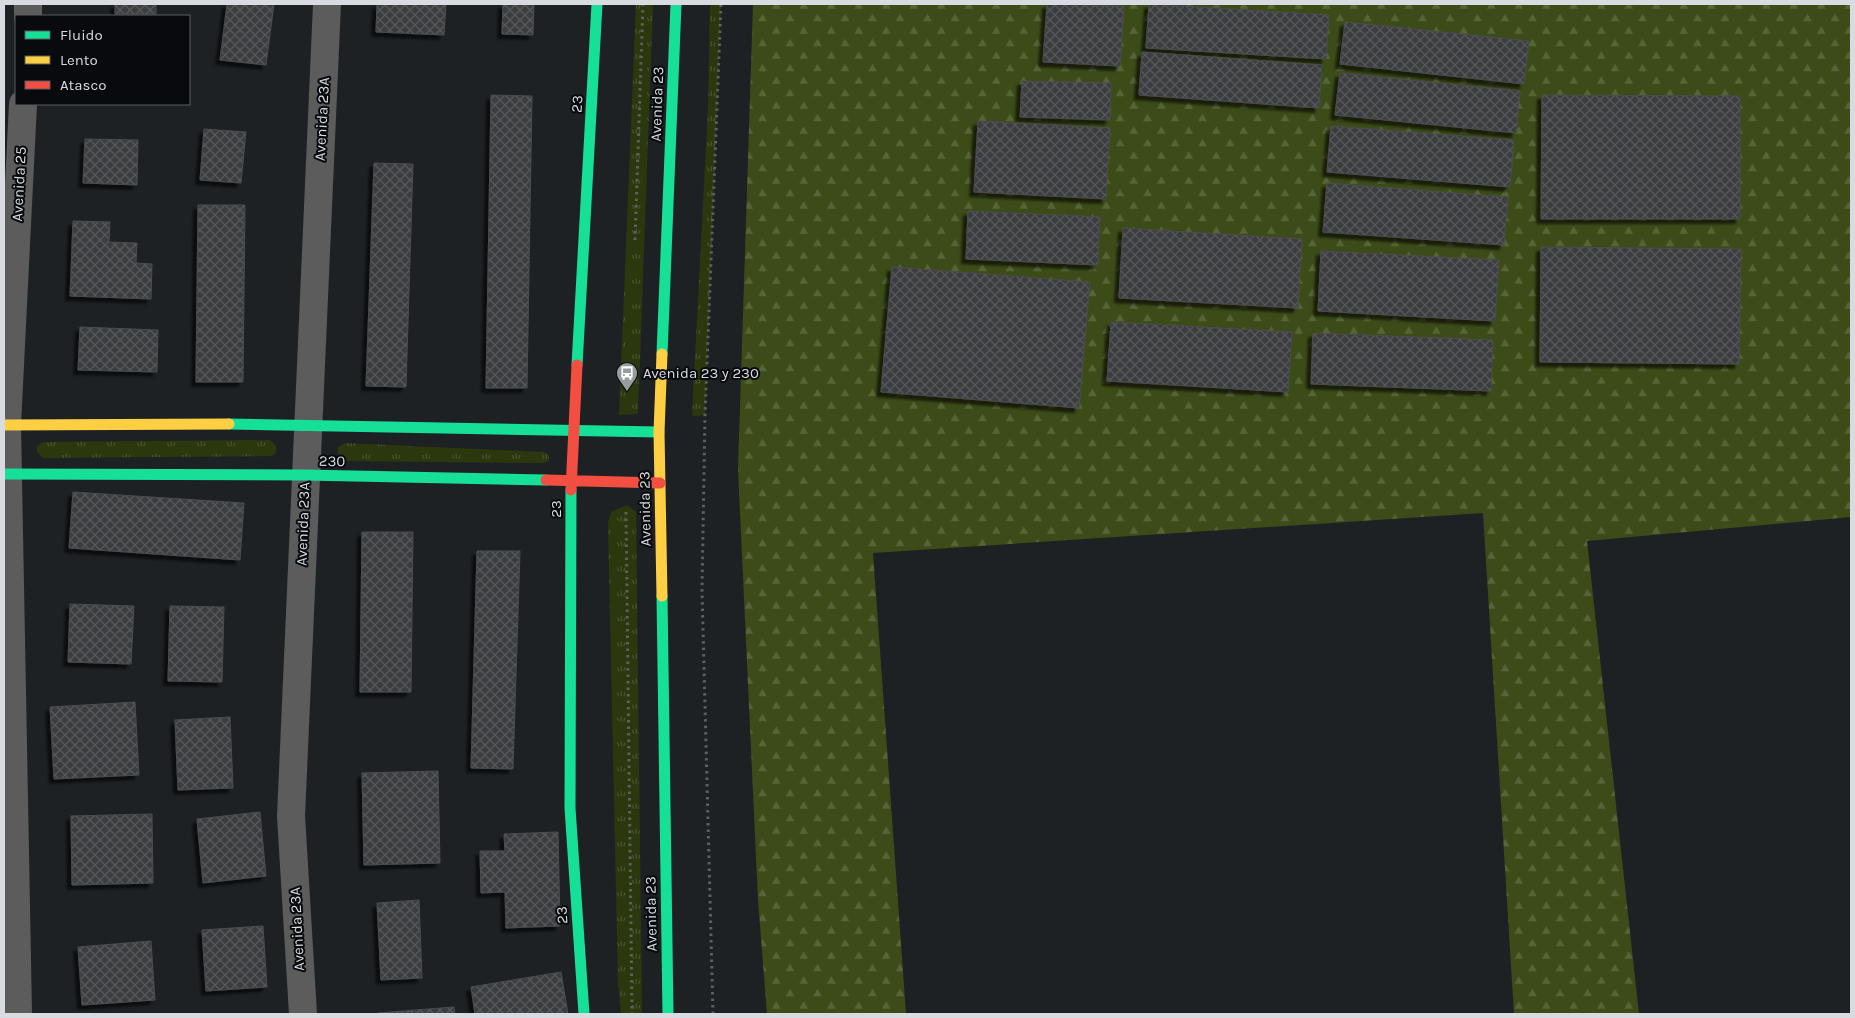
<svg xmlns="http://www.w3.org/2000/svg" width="1855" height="1018" font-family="Karla,sans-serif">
<defs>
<pattern id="grass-tufts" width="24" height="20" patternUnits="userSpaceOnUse" patternTransform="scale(1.25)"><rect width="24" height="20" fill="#2b370d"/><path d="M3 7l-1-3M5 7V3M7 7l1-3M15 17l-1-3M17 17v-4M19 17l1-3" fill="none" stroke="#495330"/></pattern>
<pattern id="forest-firs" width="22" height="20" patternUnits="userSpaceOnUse" patternTransform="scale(1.25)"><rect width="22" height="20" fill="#3c4b17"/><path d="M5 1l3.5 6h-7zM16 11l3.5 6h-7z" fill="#576438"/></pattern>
<pattern id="building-cross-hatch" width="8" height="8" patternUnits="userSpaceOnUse" patternTransform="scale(1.25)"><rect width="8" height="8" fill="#3b3e40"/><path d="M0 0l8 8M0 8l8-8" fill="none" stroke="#57595b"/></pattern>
<filter id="shadow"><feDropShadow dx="-4.5" dy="4.5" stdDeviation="1" flood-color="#0009"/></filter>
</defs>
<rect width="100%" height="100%" fill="#1e2124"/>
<!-- grass -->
<path fill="url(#grass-tufts)" d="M636,4h17l-15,410 -19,1z
M710,4h11l-16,411 -13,1 16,-309z
M270,440l6,6v7l-5,3 -228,2 -6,-6v-6l6,-4z
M345,443l199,9 5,3v6l-6,2 -199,-2 -6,-6v-8z
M627,505l9,7 6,502h-21l-3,-30 -10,-461 3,-11z"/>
<!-- forest -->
<path fill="url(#forest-firs)" d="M753,4h1098v513l-264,24 52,473h-125l-31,-501 -610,40 33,461h-139l-9,-114 -20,-431z"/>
<!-- building -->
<path fill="url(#building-cross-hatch)" stroke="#4a4c4f" filter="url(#shadow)" d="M115,4h41v10h-41z
M227,4h47l-8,61 -46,-5z
M377,4h69l-2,31 -68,-3z
M503,4h31l-1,31 -31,-1z
M1047,4l77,2 -4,60 -77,-4z
M1149,4l180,11 -3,44 -180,-11z
M1345,22l184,19 -5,43 -184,-20z
M1142,52l180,13 -3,43 -180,-13z
M1340,73l180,18 -4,42 -181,-18z
M1022,81l89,2 -1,37 -90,-3z
M491,95l41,1 -5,292h-41z
M1542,95l198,1v123h-199z
M978,121l132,7 -4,71 -132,-7z
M1331,126l183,14 -4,47 -183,-15z
M204,129l42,3 -5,51 -41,-3z
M85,139l53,1 -1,45 -54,-2z
M374,163l39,1 -7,223 -40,-1z
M1327,183l181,14 -4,48 -181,-13z
M198,205h47l-2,177h-47z
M968,211l132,6 -2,48 -132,-6z
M73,221l37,1 -1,20 28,1 -1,20 16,1 -1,35 -81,-3z
M1123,228l179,11 -4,69 -179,-10z
M1541,247l200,2 -2,115 -199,-2z
M1321,251l178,9 -4,61 -177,-10z
M892,267l198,15 -11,126 -198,-16z
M1111,322l181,10 -4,60 -181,-11z
M80,327l78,3 -1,42 -79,-2z
M1313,333l180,7 -2,51 -180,-7z
M73,492l171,11 -4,57 -171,-12z
M362,532h51l-2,160h-51z
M477,551h43l-7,218 -42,-1z
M70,604l64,2 -3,58 -63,-2z
M170,606l54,1 -2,75 -54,-1z
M135,702l4,73 -85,4 -4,-72z
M230,717l3,71 -55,2 -3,-70z
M438,771l2,92 -76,2 -2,-92z
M260,812l6,64 -63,7 -6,-64z
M152,814l1,69 -81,2 -1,-69z
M558,832l2,94 -54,2 -1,-36 -24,1 -1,-42h25l-1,-17z
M419,900l3,78 -41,2 -4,-77z
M263,926l4,61 -61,4 -4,-61z
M151,941l4,59 -73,5 -4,-58z
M561,972l7,42h-93l-4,-27z
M454,1007l1,7h-77v-1z"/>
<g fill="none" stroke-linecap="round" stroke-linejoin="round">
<!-- path -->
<path stroke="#5e5f60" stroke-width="3" stroke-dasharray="2.5 4" stroke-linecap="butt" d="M635,240l8,-236
M626,512l6,502
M713,1014l-11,-424 3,-175 16,-411"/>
<!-- street -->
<path stroke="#5c5c5c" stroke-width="28" d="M28,16v-12
M18,1014l-11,-589 16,-321
M303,1014l-12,-198 36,-812"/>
<!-- fast -->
<path stroke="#16e098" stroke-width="11" d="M662,354l14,-350
M577,365l20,-361
M229,424l430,8
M4,474l301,1 241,5
M571,490l-1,318 14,206
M662,596l6,418"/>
<!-- slow -->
<path stroke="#ffcf43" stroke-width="11" d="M4,425l225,-1
M662,596l-3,-164 3,-78"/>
<!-- jam -->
<path stroke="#f24e42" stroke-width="11" d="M546,480l114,3
M571,490l6,-125"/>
</g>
<!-- icons -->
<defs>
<g id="bus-pin" transform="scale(1.125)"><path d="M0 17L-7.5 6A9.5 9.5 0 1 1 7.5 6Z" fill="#979b9e" stroke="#080a0d"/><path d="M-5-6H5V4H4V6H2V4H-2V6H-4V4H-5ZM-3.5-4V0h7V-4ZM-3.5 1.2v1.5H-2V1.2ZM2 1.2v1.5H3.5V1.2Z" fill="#fff"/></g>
</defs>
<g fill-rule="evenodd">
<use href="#bus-pin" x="627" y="373"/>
</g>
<g text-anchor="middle" stroke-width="4" stroke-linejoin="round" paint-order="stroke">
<!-- street labels -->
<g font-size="15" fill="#d8dce0" stroke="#080a0d">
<text transform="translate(577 104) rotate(-87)" y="5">23</text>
<text transform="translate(657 104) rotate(-88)" y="5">Avenida 23</text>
<text transform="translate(322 119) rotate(-87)" y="5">Avenida 23A</text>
<text transform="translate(19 184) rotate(-87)" y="5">Avenida 25</text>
<text transform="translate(332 461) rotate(1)" y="5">230</text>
<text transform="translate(556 509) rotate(-90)" y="5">23</text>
<text transform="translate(645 509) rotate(-91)" y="5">Avenida 23</text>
<text transform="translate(303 524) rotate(-88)" y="5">Avenida 23A</text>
<text transform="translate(651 914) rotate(-91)" y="5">Avenida 23</text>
<text transform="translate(562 915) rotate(-94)" y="5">23</text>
<text transform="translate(297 929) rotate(-93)" y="5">Avenida 23A</text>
</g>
<!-- poi labels -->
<g font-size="15" fill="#d8dce0" stroke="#080a0d" text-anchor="start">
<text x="643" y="378">Avenida 23 y 230</text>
</g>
</g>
<!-- border -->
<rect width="1855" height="1018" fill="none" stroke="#d8dce0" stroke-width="10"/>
<!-- legend -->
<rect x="15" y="15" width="175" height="90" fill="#080a0d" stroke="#5b5e61"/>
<rect x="25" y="31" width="25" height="8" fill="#16e098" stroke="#5b5e61"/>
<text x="60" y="40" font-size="15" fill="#d8dce0">Fluido</text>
<rect x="25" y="56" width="25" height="8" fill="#ffcf43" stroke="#5b5e61"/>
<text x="60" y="65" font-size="15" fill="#d8dce0">Lento</text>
<rect x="25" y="81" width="25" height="8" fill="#f24e42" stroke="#5b5e61"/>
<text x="60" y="90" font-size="15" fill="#d8dce0">Atasco</text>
</svg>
